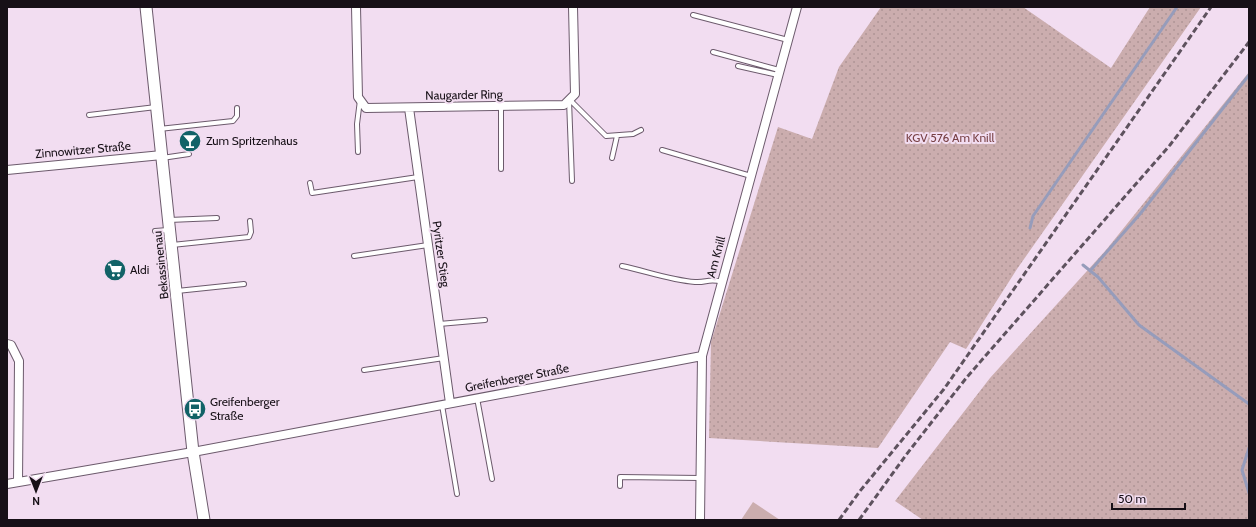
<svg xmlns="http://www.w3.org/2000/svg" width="1256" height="527" font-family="Cabin,sans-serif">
<defs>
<pattern id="park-dots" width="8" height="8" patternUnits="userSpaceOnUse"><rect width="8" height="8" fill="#cbadae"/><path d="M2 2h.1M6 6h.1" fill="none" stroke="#ae9495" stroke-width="1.8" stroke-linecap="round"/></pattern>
</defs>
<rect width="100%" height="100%" fill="#f2ddf1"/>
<!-- park -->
<path fill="url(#park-dots)" d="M881,7h142l88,61 39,-61h51l-184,262 -51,80 -16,-7 -72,106 -169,-10 2,-96 67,-215 34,12 27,-72z
M1249,72v448h-326l-28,-19 95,-123 116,-128z"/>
<!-- pitch -->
<path fill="#cbadae" d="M753,502l27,18h-39z"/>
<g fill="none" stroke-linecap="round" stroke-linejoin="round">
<!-- stream -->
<path stroke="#969cbb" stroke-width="3" d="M1030,228l3,-12 144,-209
M1083,265l15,12 41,48 110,79
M1090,271l50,-57 109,-139
M1249,448l-7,22 7,23"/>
<!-- service casing -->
<g stroke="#6c5a6c" stroke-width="6">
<path id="service" d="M693,15l95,25
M713,52l66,18
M738,66l40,9
M569,100l3,81
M570,100l36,36 27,-2 8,-4
M501,106v63
M89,115l67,-8
M159,129l74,-8 4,-5v-8
M662,150l89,26
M358,152l-1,-28 3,-24
M162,158l27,-4
M612,158l5,-22
M310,183l2,10 106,-16
M169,220l48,-2
M155,231l13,-1
M172,245l77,-8 2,-5 -1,-11
M354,256l74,-11
M622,266c24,5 48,14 73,16 11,1 14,-4 27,0
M177,291l67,-7
M439,324l46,-4
M364,370l80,-12
M477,398l15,81
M442,405l15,89
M620,486v-9l80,1"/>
</g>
<!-- minor casing -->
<g stroke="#6c5a6c" stroke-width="10">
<path id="minor" d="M356,7l2,90 8,11 198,-3 11,-11 -2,-87
M409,108l41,295
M7,170l155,-15
M7,344l4,1 8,16 -1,121
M7,484l186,-32 509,-96
M700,520l2,-164 95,-349"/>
</g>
<!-- tertiary casing -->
<g stroke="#6c5a6c" stroke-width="13">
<path id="tertiary" d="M146,7l47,445 11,68"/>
</g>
<!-- service -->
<use href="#service" stroke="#fff" stroke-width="4"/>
<!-- minor -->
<use href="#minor" stroke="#fff" stroke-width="8"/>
<!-- tertiary -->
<use href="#tertiary" stroke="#fff" stroke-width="11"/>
<!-- rail -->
<path stroke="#5e525e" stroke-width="3" stroke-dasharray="6 3" stroke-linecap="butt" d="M839,520l21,-29 84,-102 267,-382
M859,520l47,-65 61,-78 203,-232 79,-103"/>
</g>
<!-- icons -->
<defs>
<g id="bar-disc" transform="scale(1.15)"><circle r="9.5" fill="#126267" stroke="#f2ddf1"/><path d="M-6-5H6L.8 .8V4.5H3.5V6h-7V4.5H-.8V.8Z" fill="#fff"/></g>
<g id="supermarket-disc" transform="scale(1.15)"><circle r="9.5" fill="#126267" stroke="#f2ddf1"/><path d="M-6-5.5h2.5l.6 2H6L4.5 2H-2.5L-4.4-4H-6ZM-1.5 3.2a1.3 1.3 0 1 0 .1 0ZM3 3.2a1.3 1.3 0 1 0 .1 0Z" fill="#fff"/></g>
<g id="bus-disc" transform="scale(1.15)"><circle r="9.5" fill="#126267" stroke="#f2ddf1"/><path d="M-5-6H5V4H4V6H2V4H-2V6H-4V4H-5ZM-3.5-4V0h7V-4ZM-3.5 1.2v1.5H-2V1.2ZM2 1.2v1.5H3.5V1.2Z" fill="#fff"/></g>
</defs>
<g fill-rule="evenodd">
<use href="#bar-disc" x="190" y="141"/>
<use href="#supermarket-disc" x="115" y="270"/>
<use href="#bus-disc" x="195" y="409"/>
</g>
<g text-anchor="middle" stroke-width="4" stroke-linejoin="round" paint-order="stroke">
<!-- street labels -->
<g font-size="12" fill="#171017" stroke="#f2ddf1">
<text transform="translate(464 95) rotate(-1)" y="4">Naugarder Ring</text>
<text transform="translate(83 150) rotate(-5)" y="4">Zinnowitzer Straße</text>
<text transform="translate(441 254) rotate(82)" y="4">Pyritzer Stieg</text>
<text transform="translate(716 257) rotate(-75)" y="4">Am Knill</text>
<text transform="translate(161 265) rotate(-96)" y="4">Bekassinenau</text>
<text transform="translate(517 378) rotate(-11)" y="4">Greifenberger Straße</text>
</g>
<!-- park labels -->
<g font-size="12" fill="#784145" stroke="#f2ddf1">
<text x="950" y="142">KGV 576 Am Knill</text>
</g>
<!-- poi labels -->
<g font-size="12" fill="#171017" stroke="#f2ddf1" text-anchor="start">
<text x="206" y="145">Zum Spritzenhaus</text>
<text x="130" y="274">Aldi</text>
<text x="210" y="406">Greifenberger<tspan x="210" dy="14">Straße</tspan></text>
</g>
</g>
<!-- border -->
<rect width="1256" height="527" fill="none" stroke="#171017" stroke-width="16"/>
<!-- north arrow -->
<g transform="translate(36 491) rotate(180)" stroke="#f2ddf1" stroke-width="3" paint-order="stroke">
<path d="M0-3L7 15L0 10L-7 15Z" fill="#171017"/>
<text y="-6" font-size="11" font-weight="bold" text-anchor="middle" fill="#171017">N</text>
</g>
<!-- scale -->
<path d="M1112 503v6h73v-6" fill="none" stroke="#171017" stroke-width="2"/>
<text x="1118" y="503" font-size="12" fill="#171017" stroke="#f2ddf1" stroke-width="3" paint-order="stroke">50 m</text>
</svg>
